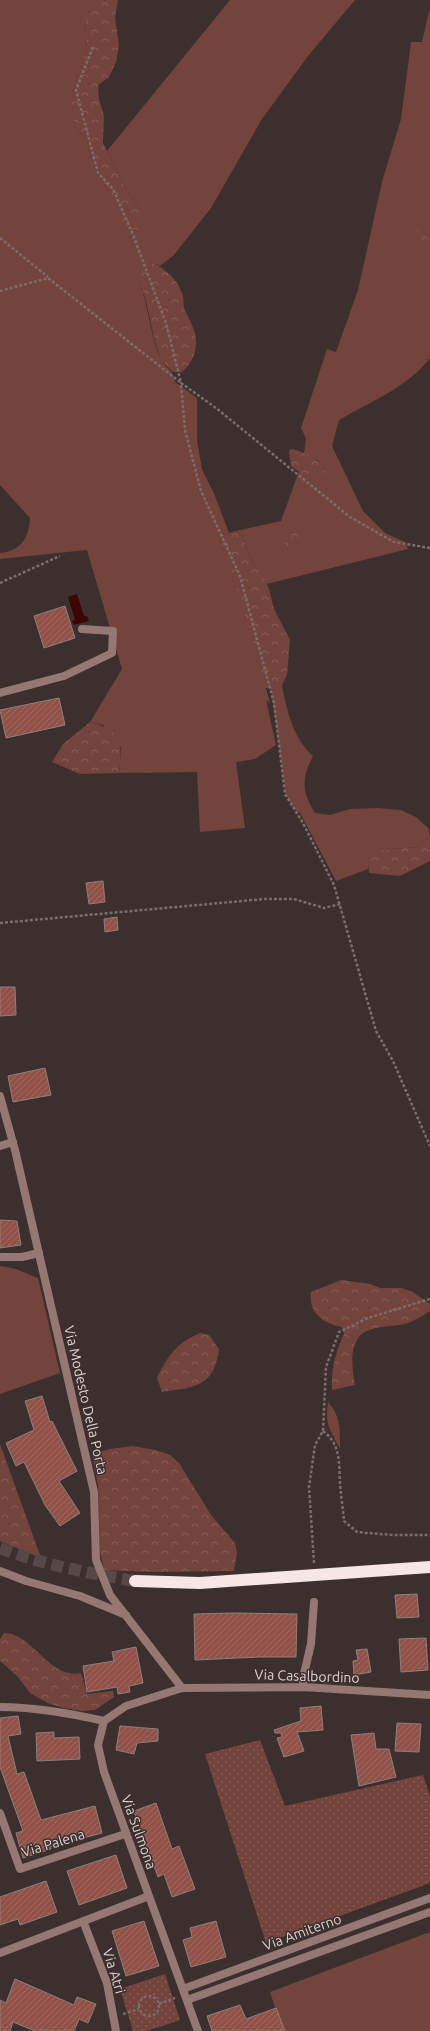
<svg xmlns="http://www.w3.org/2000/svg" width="430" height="2031" font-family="Ubuntu,sans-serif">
<defs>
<pattern id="forest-crowns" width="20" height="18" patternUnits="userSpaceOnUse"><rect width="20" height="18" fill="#74433b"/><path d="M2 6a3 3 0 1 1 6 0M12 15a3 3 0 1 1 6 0" fill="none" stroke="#875d56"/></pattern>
<pattern id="park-dots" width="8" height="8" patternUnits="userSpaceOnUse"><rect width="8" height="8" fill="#74433b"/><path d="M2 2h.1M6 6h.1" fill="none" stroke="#875d56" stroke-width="1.8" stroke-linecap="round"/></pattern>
<pattern id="building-hatch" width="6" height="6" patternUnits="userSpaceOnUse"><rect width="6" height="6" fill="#905248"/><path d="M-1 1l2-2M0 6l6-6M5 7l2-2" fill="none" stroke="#9f6a62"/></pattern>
</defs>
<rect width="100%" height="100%" fill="#3c302e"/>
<!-- green -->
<path fill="#74433b" d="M0,0h105l-20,23 2,25 -15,47 2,30 12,14 10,32 15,25 29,14 -16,-25 -17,-34 123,-151h125l-47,56 -46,63 -51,89 -38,48 -13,10 -8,-3 -12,21c9,24 10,52 21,75 5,10 11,8 14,23l22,16v42l5,29 13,27 14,37 -11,3c23,54 36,111 52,167l-4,-3 10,45 -21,14 -19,3 9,66 -45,4 -3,-60 -78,1 2,-25 -18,-23 -13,-3 32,-53 -35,-119 -87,9v-6c21,-2 29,-15 30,-35l-30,-33z
M430,8v350c-22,29 -60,44 -91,62l-7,26 31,65 22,22 20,9 3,7 -141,35 -14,-20 -12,-30 -5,-3 45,-10 18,-50c8,6 23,8 26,-3l-7,-8 -14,-6 2,-16 -5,-10 26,-79 9,3 22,-62 24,-108 19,-63 10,-77h11z
M282,685c5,26 11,53 31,71 -12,23 -11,36 2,57l15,2 20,-6 28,-1 23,2 15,7 12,11 2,9 -13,10 -39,3 -10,13v6l-32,12 -36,-68 -6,-4 -8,-14 -15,-106 4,1z
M0,1266l16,3 22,9 22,95 -60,21z
M328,1402c13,13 12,31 12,47 -10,-21 -15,-21 -12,-47z
M430,1932v99h-147l-13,-39z"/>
<!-- forest -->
<path fill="url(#forest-crowns)" d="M105,0h13l-3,18 4,27 -3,17 -7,15 -11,8 1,14 5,17 -1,27 21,42 16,25 2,19 -15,2 -16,-35 -15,-25 -10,-32 -12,-14 -2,-21v-9l15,-47 -2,-25 4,-7z
M423,227l7,2v12l-11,3 -6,-3 2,-10z
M152,263c13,5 25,16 30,30 2,4 1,10 2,15 2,6 6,11 8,17 8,17 4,35 -10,47h-9l-12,-12 -7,-22 -8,-37 -6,-17v-16z
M291,449c8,1 31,11 34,19l-1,4c-13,11 -22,2 -33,-6l-2,-15z
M236,531l5,3 12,30 11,14 5,11 5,20 16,31 -3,35 -5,10 -7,6 -10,-4c-14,-51 -27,-102 -47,-151z
M289,531l9,2 2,3 1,7 -4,4 -7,1 -9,-8 1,-5z
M90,722c33,9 32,20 29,51l-39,1 -28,-12 11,-18z
M430,837v24l-30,15 -31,-3 -1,-10 3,-9 7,-4 39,-3z
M341,1280l29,4 10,4h21l10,3 19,13v7c-7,5 -16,10 -25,13 -13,3 -41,1 -48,16 -8,13 -4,31 -2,45l-23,5c-1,-20 3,-37 12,-56l-2,-7c-19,-4 -34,-14 -31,-35z
M200,1333l9,2 10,14c-5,39 -25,38 -57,43l-5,-14c11,-23 20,-35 43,-45z
M0,1444l41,114 -41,-17z
M132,1446l24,4 14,5 9,8 32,52 24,28 2,10 -3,18 -83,1 -47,-2 -4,-18 -2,-67 -6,-31 18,-5z
M4,1633c29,0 45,47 77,40l6,21 26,-3 1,6 -19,13 -13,1 -19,-3 -15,-5 -18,-10 -13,-17 -17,-15v-22z"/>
<!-- park -->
<path fill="url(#park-dots)" d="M260,1740l25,66 138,-31 7,21v87l-164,60 -61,-189z
M165,1974l15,46 -33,11h-14l-13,-42z"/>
<!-- water -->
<path fill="#3d0503" d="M77,594l7,22h3l2,5 -15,4 -2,-4 3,-1 -7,-23z"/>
<!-- building -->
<path fill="url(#building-hatch)" stroke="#8d7f7c" d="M65,606l10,32 -31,10 -10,-32z
M59,698l6,27 -59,13 -6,-28z
M103,881l2,21 -16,2 -3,-21z
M117,917l1,13 -13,2 -1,-13z
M0,987h15l1,28 -16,1z
M45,1068l6,27 -38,7 -5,-26z
M0,1220l17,1 4,24 -21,3z
M42,1396l8,26 2,-1 25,50 -18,10 21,32 -20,13 -15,-21 -21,-43 -8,4 -10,-23 28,-13 -9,-29z
M417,1594l2,23 -22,1 -2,-23z
M234,1613l63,1 -1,43h-36l-65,3 -1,-46z
M426,1638l2,32 -27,2 -2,-33z
M136,1647l7,36 -14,3 1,6 -12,2 -1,-7 -30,5 -4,-26 31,-5 -2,-9z
M367,1649l4,23 -17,3 -1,-14 5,-1 -2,-10z
M321,1706l2,24 -26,2 7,19 -20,6 -7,-19 5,-1 -1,-4h-6l-1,-3 27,-9 -1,-13z
M18,1716l3,18 -13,2 9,38 7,-2 17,48 54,-14 7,27 -52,14 1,2 -28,9 -7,-25 7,-2 -23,-64v-49z
M397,1723l24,1 -2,28 -24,-1z
M120,1726l38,3v12l-21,2 -3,11 -18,-4z
M54,1732v6l25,-1 1,22 -43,2 -1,-28z
M374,1733l2,16h13l7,28 -37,9 -8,-51z
M156,1803l16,46 7,-3 16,43 -23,8 -8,-23 -6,3 -24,-66z
M116,1855l11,33 -48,17 -12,-34z
M46,1881l11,31 -37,13 -2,-6 -18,6v-28z
M144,1921l15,45 -33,10 -14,-45z
M216,1921l10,36 -35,10 -8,-27 9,-3 -2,-9z
M15,1979l59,26 3,-8 19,7 -8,19 -9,-4 -5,12h-39l-22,-9 -3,9h-10v-31l6,3z
M240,2005l6,14 30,-11 9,23h-73l-5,-15z"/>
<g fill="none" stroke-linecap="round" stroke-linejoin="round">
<!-- highway-tunnel -->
<path stroke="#544947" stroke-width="12" stroke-dasharray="12 6" stroke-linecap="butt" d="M0,1548c44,17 89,25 135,33"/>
<!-- path -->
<path stroke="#786d6b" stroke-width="2.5" stroke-dasharray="3 2" stroke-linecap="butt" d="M93,47l-17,43 22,83 15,16 21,48 32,86 15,60
M0,238l48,39
M0,291l48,-13 132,104
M430,548l-36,-6 -44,-25 -134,-109 -35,-25 4,47 16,61 39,85 34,127 11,91 18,29 31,62 42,146 17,30 37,85
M0,583l60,-27
M0,923l264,-24h30l30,9 16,-4
M323,1431c18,13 16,33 17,53 1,12 3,25 4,37l13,11 36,3h37
M314,1563l-5,-76 6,-42 8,-14 3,-64 13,-35 29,-14 62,-19
M139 2006a10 10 0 1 1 20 0a10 10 0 1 1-20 0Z
M159,2004l16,-6
M123,2014l16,-5"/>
<!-- lane -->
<path stroke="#967872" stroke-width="8" d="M0,1146l13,-4
M0,1257h22l17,-4
M0,1707c36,0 69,6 104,14"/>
<!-- street -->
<path stroke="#967872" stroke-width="8" d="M0,693l64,-17 48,-23 1,-22 -31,-2
M0,1096l15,54 79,342 2,68 14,35 72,93
M0,1571l26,10 54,15 46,19
M303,1687v-9l8,-34 3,-42
M0,1813l20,56 105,-35
M83,1921l24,62 9,48
M0,1953l149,-57
M183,1989l247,-91
M187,2000l243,-88
M198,2031l-94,-259 -6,-27 6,-24 22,-15 56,-18 121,-1 127,8"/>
<!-- highway -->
<path stroke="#f6e6e4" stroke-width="12" d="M135,1581l65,2 230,-16"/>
</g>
<g text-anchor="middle" stroke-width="3" stroke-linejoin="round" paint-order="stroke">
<!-- street labels -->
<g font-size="14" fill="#ddd5d3" stroke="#3c302e">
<text transform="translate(86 1400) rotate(77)" y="5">Via Modesto Della Porta</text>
<text transform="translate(307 1676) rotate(2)" y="5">Via Casalbordino</text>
<text transform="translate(139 1832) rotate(70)" y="5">Via Sulmona</text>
<text transform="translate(53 1843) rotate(-17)" y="5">Via Palena</text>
<text transform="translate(302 1932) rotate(-20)" y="5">Via Amiterno</text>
<text transform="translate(114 1971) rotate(73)" y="5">Via Atri</text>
</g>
</g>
</svg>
